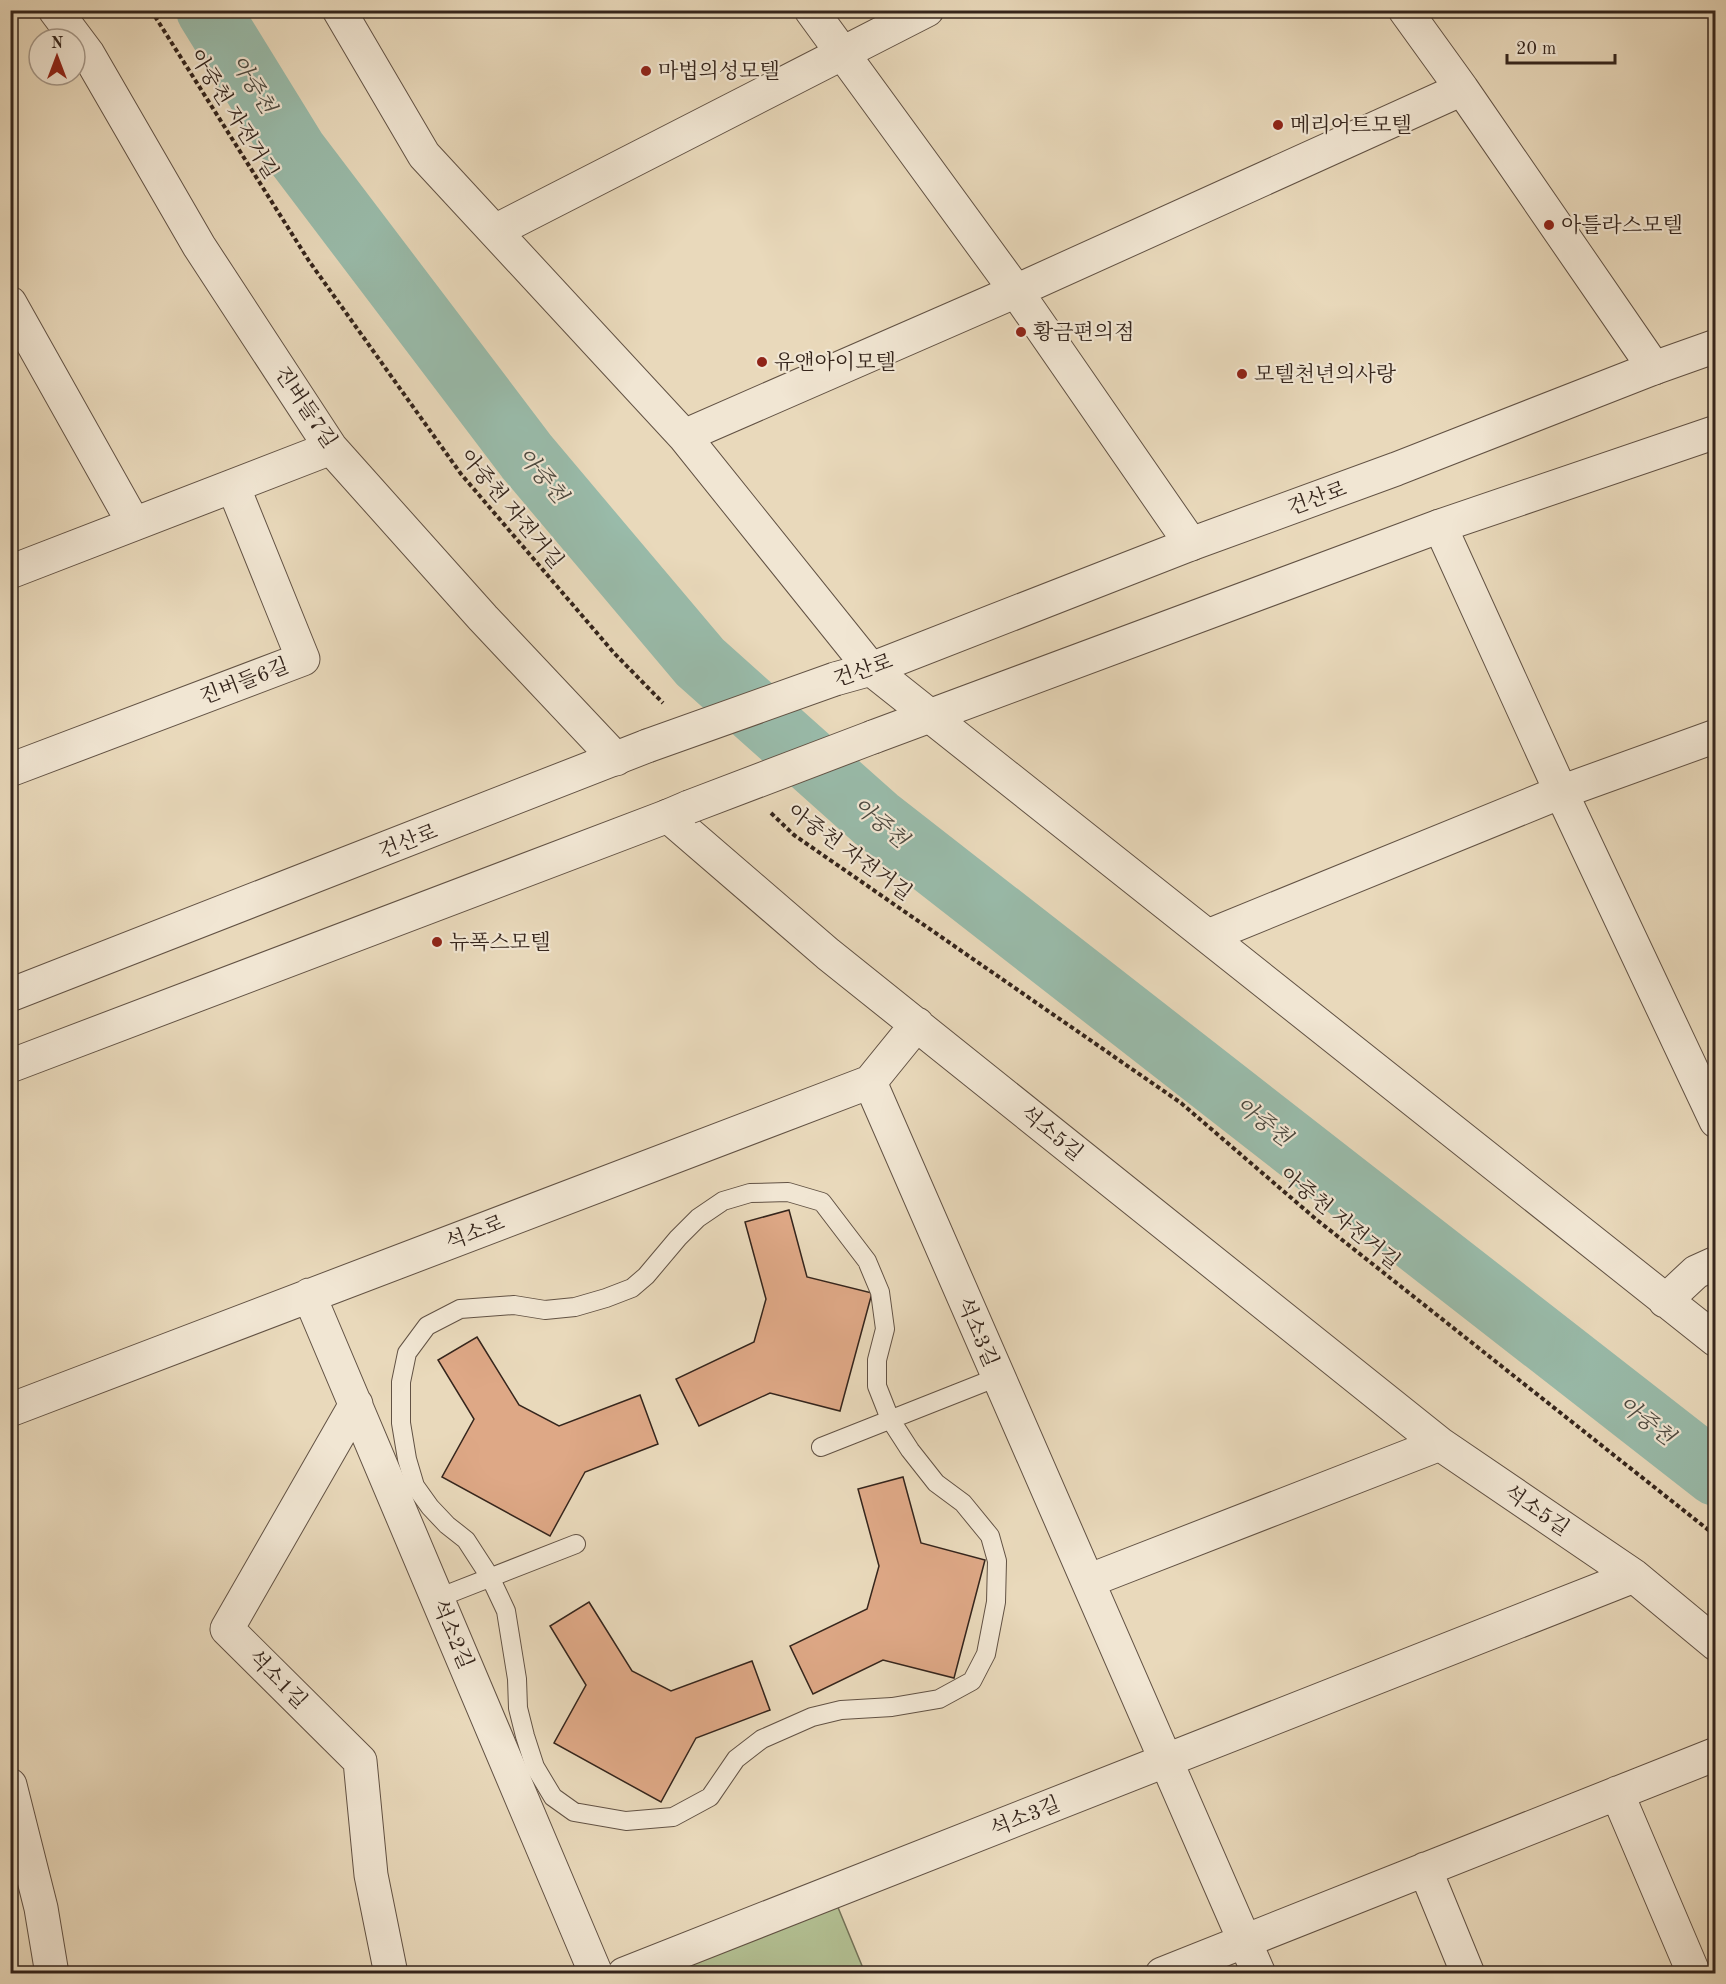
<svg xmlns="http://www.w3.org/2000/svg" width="1726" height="1984" font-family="'Old Standard TT','Noto Serif KR',serif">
<rect width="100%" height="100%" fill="#e9d9bb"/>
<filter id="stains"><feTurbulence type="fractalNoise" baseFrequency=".00333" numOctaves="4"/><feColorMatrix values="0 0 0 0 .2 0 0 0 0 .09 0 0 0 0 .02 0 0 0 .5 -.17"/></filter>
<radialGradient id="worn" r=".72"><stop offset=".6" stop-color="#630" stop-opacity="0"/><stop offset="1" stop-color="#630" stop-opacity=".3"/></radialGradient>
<!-- green -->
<path fill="#b3c093" stroke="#747258" stroke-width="1.5" d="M837,1905l28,68 -215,1z"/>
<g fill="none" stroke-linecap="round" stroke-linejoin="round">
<!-- river -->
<path stroke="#9ba" stroke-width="64" d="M208,10l87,141 232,306 173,205 176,157 840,655"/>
</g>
<!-- building -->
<path fill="#dea886" stroke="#35251c" stroke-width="1.5" d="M789,1210l18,67 65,16 -32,118 -70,-18 -71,33 -23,-47 78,-37 12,-43 -21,-77z
M477,1337l42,68 40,21 81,-31 18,49 -73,28 -35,64 -108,-59 32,-58 -36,-59z
M903,1477l18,66 64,17 -31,118 -71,-18 -70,34 -23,-48 77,-37 12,-43 -21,-77z
M589,1602l43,69 39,20 81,-30 18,49 -74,28 -35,64 -107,-59 32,-58 -36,-59z"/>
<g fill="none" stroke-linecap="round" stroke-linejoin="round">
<!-- service casing -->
<g stroke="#625244" stroke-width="20">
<path id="service" d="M788,1192l34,10 45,59 13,31 5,37 -8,31v26l13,33 20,31 26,33 27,20 27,33 7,25 -1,41 -10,52 -14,27 -33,18 -47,8 -51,3 -29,7 -50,22 -26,20 -26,38 -37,20 -47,4 -52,-9 -21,-15 -18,-30 -10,-31 -7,-28 -1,-29 -11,-68 -16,-34 -24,-37 -19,-15 -17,-18 -15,-21 -8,-27 -6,-36v-41l6,-29 20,-27 33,-17 54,-4 31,5 30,-3 31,-9 26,-10 14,-12 32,-38 20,-20 25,-17 27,-8z
M821,1447l177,-70
M438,1598l138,-54"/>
</g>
<!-- minor casing -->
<g stroke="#625244" stroke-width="35">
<path id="minor" d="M55,10l33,44 111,192 132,202 152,170 133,141
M339,10l85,145 260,281 187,233 845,671
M811,10l205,281 175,253
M1405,10l57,79 192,279
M495,231l432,-221
M10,303l124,221
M684,436l332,-145 446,-202
M1440,526l121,266 155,329
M10,572l321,-124
M10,770l293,-111 -70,-173
M668,816l160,138 612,490 194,132 82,68
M1208,936l353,-144 155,-56
M870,1082l389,892
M309,1295l287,679
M1665,1301l31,-29 20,-9
M356,1404l-129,225 133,132 11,114 20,99
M10,1410l860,-328 47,-58
M1088,1581l352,-137
M1617,1793l77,181
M1425,1869l43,105
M624,1974l1010,-398
M1162,1974l554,-220"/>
</g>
<!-- tertiary casing -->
<g stroke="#625244" stroke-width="35">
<path id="tertiary" d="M835,679l36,-10 320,-125 205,-75 258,-101 62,-22
M873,737l567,-211 276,-94
M10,995l637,-249
M10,1066l658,-250 21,-9
M10,1785l31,123 11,66"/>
</g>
<!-- path -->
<path stroke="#35251c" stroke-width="4" stroke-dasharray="4.5 3" stroke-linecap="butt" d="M151,10l158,251 152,213 153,179 49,50
M771,813l23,22 387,268 136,117 399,316"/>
<!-- service -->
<use href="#service" stroke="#f1e6d3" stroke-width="18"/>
<!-- minor -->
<use href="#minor" stroke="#f1e6d3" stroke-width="33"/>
<!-- tertiary -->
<use href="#tertiary" stroke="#f1e6d3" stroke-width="33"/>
<!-- tertiary-bridge casing -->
<g stroke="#625244" stroke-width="35" stroke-linecap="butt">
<path id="tertiary-bridge" d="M647,746l188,-67
M689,807l184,-70"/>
</g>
<!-- tertiary-bridge -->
<use href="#tertiary-bridge" stroke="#f1e6d3" stroke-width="33"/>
</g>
<!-- markers -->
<g fill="#8f2418" stroke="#f1e6d3" stroke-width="2">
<circle cx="646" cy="71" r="6"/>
<circle cx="1278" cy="125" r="6"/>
<circle cx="1549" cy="225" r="6"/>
<circle cx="1021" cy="332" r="6"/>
<circle cx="762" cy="362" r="6"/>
<circle cx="1242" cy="374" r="6"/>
<circle cx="437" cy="942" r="6"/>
</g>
<g text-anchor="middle" stroke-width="4.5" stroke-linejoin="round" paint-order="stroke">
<!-- poi labels -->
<g font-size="21" fill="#35251c" stroke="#f1e6d3" text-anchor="start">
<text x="658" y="78">마법의성모텔</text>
<text x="1290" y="132">메리어트모텔</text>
<text x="1561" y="232">아틀라스모텔</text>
<text x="1033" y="339">황금편의점</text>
<text x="774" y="369">유앤아이모텔</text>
<text x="1254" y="381">모텔천년의사랑</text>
<text x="449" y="949">뉴폭스모텔</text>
</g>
<!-- street labels -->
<g font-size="21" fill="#35251c" stroke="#f1e6d3">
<text transform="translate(234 114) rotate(58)" y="7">아중천 자전거길</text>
<text transform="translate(306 407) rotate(56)" y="7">진버들7길</text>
<text transform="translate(1317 498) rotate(-20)" y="7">건산로</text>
<text transform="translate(512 509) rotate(50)" y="7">아중천 자전거길</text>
<text transform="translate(863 670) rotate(-19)" y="7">건산로</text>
<text transform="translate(244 681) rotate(-21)" y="7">진버들6길</text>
<text transform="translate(408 841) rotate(-21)" y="7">건산로</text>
<text transform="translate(850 852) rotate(36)" y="7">아중천 자전거길</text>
<text transform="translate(1052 1133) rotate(39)" y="7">석소5길</text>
<text transform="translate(1340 1218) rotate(39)" y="7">아중천 자전거길</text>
<text transform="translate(475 1232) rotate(-21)" y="7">석소로</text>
<text transform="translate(978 1332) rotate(67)" y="7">석소3길</text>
<text transform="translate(1537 1510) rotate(34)" y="7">석소5길</text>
<text transform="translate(453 1634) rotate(67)" y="7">석소2길</text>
<text transform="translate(278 1679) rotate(45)" y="7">석소1길</text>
<text transform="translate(1025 1816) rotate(-22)" y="7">석소3길</text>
</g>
<!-- water labels -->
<g font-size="22" font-style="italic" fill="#4e4a40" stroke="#f1e6d3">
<text transform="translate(254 84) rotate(58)" y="8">아중천</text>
<text transform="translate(543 475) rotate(50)" y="8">아중천</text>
<text transform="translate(881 822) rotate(40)" y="8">아중천</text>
<text transform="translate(1264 1121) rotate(38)" y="8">아중천</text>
<text transform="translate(1647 1420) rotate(38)" y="8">아중천</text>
</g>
</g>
<!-- margin -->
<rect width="1726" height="1984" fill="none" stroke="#e9d9bb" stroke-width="36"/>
<rect x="12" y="12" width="1702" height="1960" fill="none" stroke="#35251c" stroke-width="3"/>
<rect x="18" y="18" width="1690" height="1948" fill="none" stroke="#35251c" stroke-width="1.5"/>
<!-- north arrow -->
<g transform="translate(57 57)"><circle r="28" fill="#f1e6d3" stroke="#a6998a" stroke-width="1.5"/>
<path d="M0-4.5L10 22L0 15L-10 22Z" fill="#8f2418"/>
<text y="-9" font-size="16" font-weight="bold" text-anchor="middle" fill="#35251c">N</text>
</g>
<!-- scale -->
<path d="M1507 54v9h108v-9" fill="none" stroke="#35251c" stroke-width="3"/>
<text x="1516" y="54" font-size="18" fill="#35251c" stroke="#f1e6d3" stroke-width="4.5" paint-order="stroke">20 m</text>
<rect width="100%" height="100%" filter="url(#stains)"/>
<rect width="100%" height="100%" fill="url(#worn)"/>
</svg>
